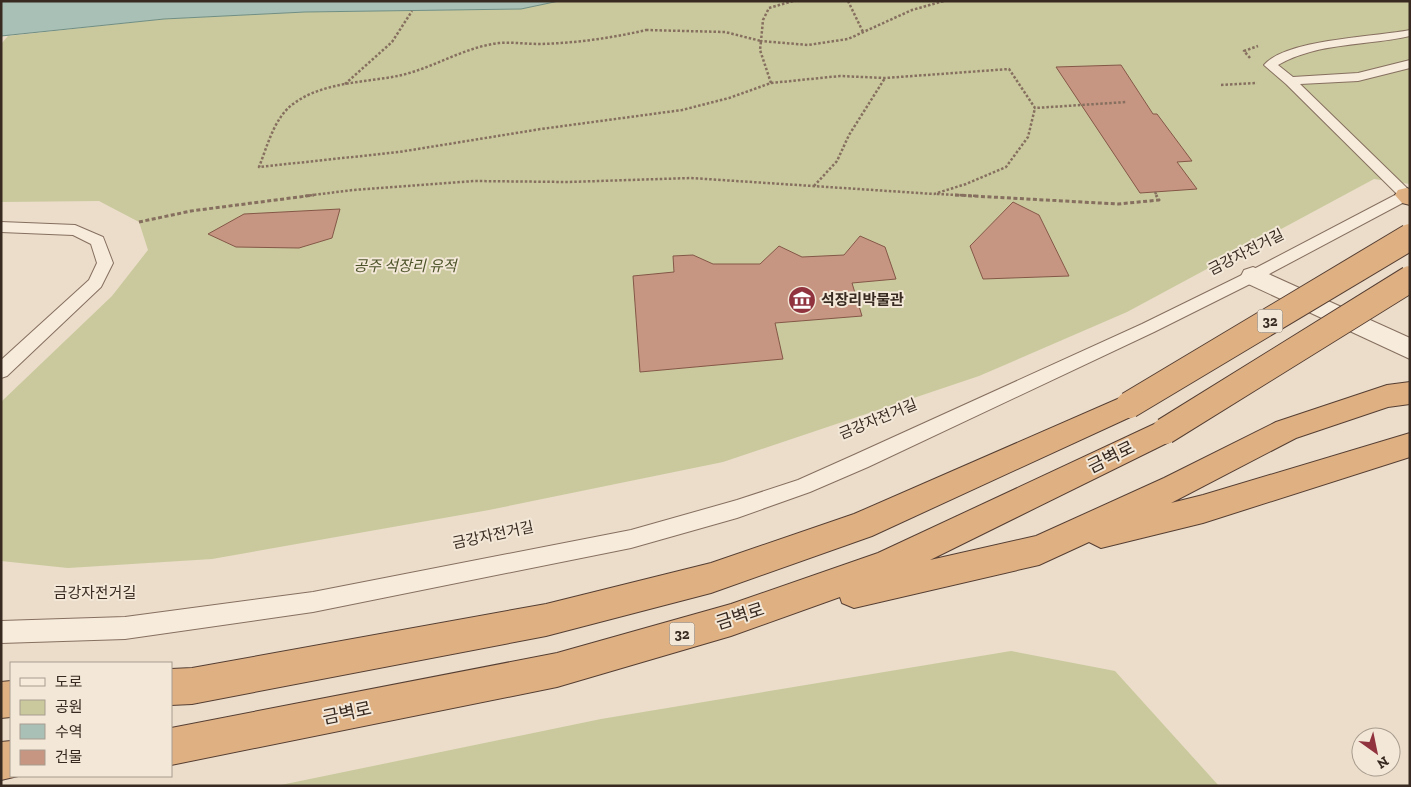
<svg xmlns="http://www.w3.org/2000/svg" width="1411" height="787" font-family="'Zilla Slab','Noto Sans KR',serif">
<rect width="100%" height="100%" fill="#ebddc9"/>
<!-- green -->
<path fill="#c9c99d" d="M559,1h851v183l-36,-5 -247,133 -148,64 -256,86 -234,48 -277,49 -144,9 -67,-7v-159l111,-106 36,-46 -9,-28 -40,-21 -98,1v-158l7,-8 156,-17 141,-7 216,-3z
M1011,651l104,20 104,115h-943l325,-67z"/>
<!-- water -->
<path fill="#a9c0b7" stroke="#708e83" d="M1,1h558l-38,8 -216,3 -141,7 -163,17z"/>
<!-- building -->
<path fill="#c69682" stroke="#845747" d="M1121,65l32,49h4l35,47 -15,1 20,27 -57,4 -84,-126z
M1013,202l26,13 30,61 -86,3 -13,-33z
M340,209l-8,29 -33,10 -63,-1 -28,-13 36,-20z
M860,236l25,11 11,32 -44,4 10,33 -87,7 8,36 -143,13 -7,-96 41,-4 -1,-16 20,-1 20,9h47l19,-18 23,11 42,-2z"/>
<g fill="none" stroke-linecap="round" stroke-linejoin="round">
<!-- service casing -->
<g stroke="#866f5f" stroke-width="2">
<path id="service" d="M1410,30v6c-44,10 -92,6 -132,29l15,12 65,-4 52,-13v8l-52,13 -58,3 110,107v8l-152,81 -104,52 -286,135 -58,25 -73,26 -106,30 -318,64 -188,27 -124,4v-22l124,-4 188,-25 318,-62 106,-30 61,-20 56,-25 288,-131 106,-52 149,-78 -111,-110 -22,-19c22,-26 111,-28 146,-35z
M1,222l74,3 28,12 10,26 -12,24 -94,89 -6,2v-18l88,-80 8,-17 -6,-19 -18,-9 -72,-3z"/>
</g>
<!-- tertiary casing -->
<g stroke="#866f5f" stroke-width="2">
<path id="tertiary" d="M1253,267l157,71v21l-166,-77 -3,-6 3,-6z"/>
</g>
<!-- trunk casing -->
<g stroke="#553e33" stroke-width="2">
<path id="trunk" d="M1406,188l4,1v16l-8,-2 -7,-8 3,-5z
M1410,382v22l-22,3 -92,31 -125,65 32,-8 207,-62v24l-207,66 -102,25 -12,-6 -50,23 -185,43 -12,-5 -2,-6 -109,39 -174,51 -386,78v-37l386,-75 174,-49 147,-51 287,-134 10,4 4,8 -4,8 -245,121 106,-24 128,-58 112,-56 111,-37z
M1129,394l10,3 4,8 -4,8 -267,123 -161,57 -165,43 -354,68 -21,1v-36l21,-1 354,-64 165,-41 143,-49z
M11,681v36l-10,1v-36z
M11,741v35h7l-17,4v-38z"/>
</g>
<!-- path-far1 -->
<path stroke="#866f5f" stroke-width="2.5" stroke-dasharray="2.5 2" stroke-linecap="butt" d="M793,1l-24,7 -6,12 -2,21 47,4 40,-6 64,-29 32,-9
M848,1l15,31
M646,30l79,2 36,9 -1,9 11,33 -42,15 -47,12 -141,19 -142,23 -140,15c8,-20 15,-49 34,-63 31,-23 73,-21 109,-29 33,-8 63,-28 97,-32 14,-1 28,1 42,1 35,-1 71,-6 105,-14z
M1250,58l-6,-7 14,-5
M771,83l69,-7 45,2 124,-9 26,39 92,-6
M345,84l47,-42 20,-31
M1221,85l36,-2
M814,186l23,-25 12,-26 36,-57
M1155,192l2,4
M937,194l41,2
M305,196l48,-6 121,-9 94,1 123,-4 243,16 32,-10 40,-17 22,-30 7,-29"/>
<!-- path -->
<path stroke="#866f5f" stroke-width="3" stroke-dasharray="4 2.5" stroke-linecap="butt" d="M955,195l163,9 41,-4 -3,-5
M139,222l52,-11 123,-16"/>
<!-- service -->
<use href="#service" fill="#f7ebdc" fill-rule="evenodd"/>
<!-- tertiary -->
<use href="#tertiary" fill="#f7ebdc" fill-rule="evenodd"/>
<!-- trunk -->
<use href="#trunk" fill="#dfb082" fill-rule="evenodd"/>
<!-- trunk-bridge casing -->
<g stroke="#553e33" stroke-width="28" stroke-linecap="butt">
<path id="trunk-bridge" d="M1129,405l281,-168
M1165,431l245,-152"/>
</g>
<!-- trunk-bridge -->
<use href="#trunk-bridge" stroke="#dfb082" stroke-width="26"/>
</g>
<!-- icons -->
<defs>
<g id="museum-disc" transform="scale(1.4375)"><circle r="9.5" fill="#91333f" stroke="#f3e8d8"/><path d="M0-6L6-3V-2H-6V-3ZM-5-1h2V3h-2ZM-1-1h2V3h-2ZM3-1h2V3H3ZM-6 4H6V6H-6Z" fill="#fff"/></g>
</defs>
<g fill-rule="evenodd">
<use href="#museum-disc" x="802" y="300"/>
</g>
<g text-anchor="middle" stroke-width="4" stroke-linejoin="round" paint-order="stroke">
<!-- shield labels -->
<g fill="#f3e8d8" stroke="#706358" stroke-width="1">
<rect x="1257.5" y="309.5" width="25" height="23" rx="4"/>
<rect x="669.5" y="622.5" width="25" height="23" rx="4"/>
</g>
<g font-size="14" font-weight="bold" fill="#382a21">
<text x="1270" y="326">32</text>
<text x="682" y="639">32</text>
</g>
<!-- street labels -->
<g font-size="15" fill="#382a21" stroke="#f3e8d8">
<text transform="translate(1246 252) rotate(-27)" y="5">금강자전거길</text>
<text transform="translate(878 419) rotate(-22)" y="5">금강자전거길</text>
<text transform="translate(493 535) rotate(-12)" y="5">금강자전거길</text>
<text x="95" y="598">금강자전거길</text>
</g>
<!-- park labels -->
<g font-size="15" font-style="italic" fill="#4d5329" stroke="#f3e8d8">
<text x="405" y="271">공주 석장리 유적</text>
</g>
<!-- poi labels -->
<g font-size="15" font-weight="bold" fill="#382a21" stroke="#f3e8d8" text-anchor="start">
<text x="821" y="305">석장리박물관</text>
</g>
<!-- near-street labels -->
<g font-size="18" fill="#382a21" stroke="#f3e8d8">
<text transform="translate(1111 457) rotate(-26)" y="6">금벽로</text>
<text transform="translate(740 616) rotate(-18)" y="6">금벽로</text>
<text transform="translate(347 713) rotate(-12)" y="6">금벽로</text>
</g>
</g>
<!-- border -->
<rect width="1411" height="787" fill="none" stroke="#382a21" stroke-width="5"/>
<!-- legend -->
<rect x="10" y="662" width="162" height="115" fill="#f3e8d8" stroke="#a89c8f"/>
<rect x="20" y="678" width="25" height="8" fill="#f7ebdc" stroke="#a89c8f"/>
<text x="55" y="687" font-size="15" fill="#382a21">도로</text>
<rect x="20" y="700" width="25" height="15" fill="#c9c99d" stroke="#a89c8f"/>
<text x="55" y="712" font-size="15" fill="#382a21">공원</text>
<rect x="20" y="724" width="25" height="15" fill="#a9c0b7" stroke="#a89c8f"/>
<text x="55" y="737" font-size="15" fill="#382a21">수역</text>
<rect x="20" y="750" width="25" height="15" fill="#c69682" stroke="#a89c8f"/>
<text x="55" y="762" font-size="15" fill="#382a21">건물</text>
<!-- north arrow -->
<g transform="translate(1376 752) rotate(147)"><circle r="24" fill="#f3e8d8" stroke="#a89c8f"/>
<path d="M0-4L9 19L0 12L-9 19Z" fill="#91333f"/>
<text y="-8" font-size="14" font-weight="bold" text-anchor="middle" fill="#382a21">N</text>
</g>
</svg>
